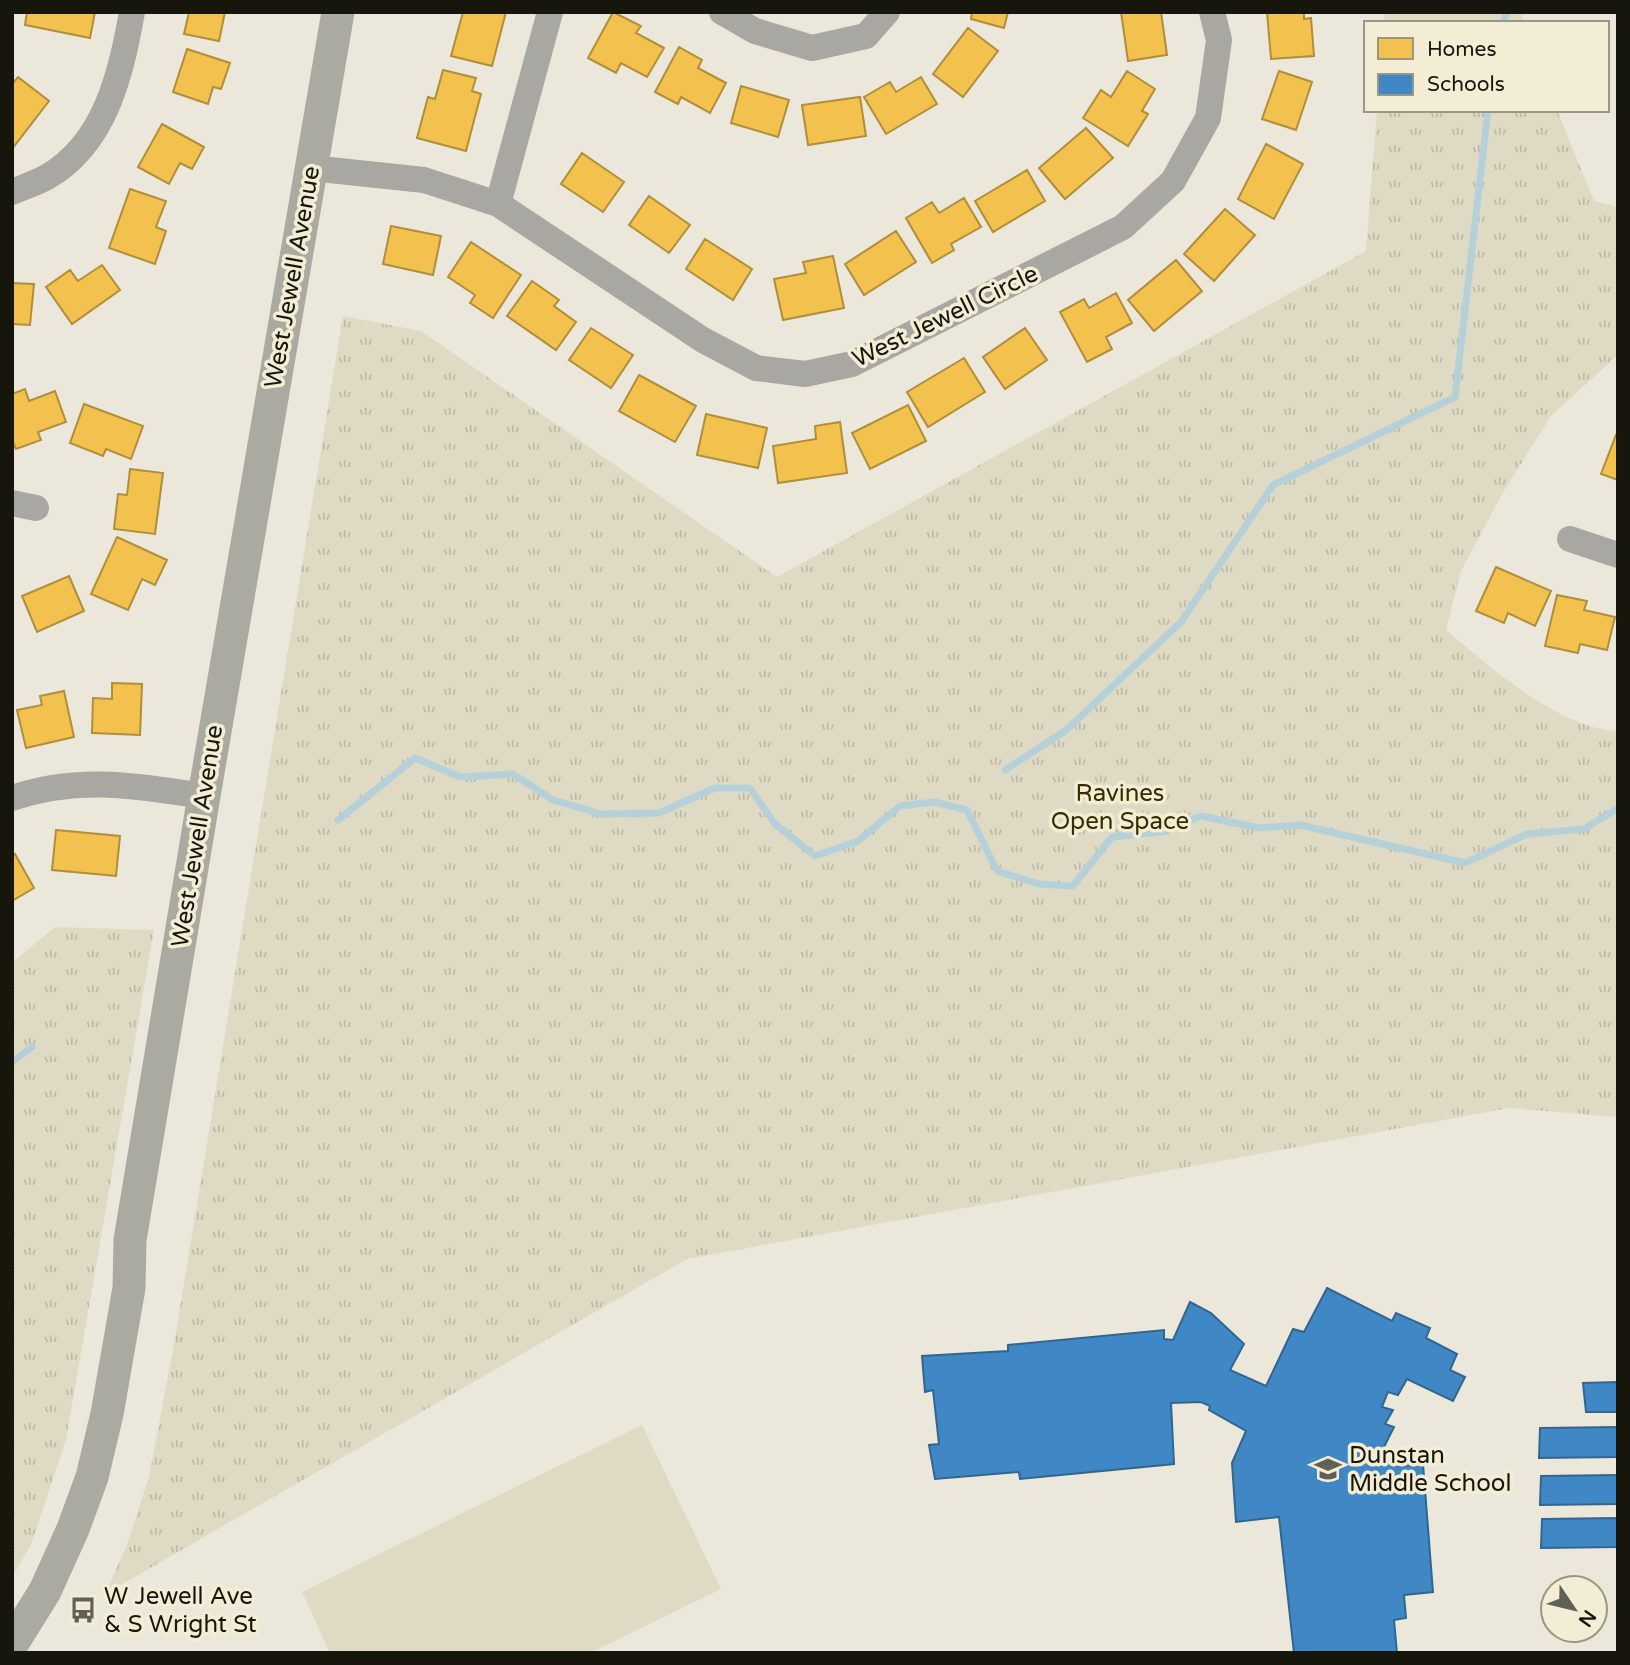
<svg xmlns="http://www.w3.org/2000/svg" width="1630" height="1665" font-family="'Varela Round',sans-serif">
<defs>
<pattern id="park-tufts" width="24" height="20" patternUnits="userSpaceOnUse" patternTransform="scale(1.75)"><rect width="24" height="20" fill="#dedac3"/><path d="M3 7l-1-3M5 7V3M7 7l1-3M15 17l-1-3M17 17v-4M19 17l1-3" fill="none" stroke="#bebaa6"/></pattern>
</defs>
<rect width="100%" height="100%" fill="#ebe8db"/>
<!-- park -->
<path fill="url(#park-tufts)" d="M1385,12h136l2,11h-139z
M1377,110h180l37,91 24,6v148l-67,61 -49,78 -41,77 -15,59c44,37 113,99 172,101v386l-109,-9 -822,151 -582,335 22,-49 22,-68 24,-127 170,-1034 78,15 356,246 589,-326z
M55,927l99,3 -88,510 -35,105 -19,32v-614z"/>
<!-- pitch -->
<path fill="#dedac3" d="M642,1425l79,164 -131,64h-260l-28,-61z"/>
<!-- homes -->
<path fill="#f2c14e" stroke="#b08e3a" stroke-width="2" d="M27,12h68l-5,26 -65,-13z
M189,12h36l-6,29 -35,-7z
M463,12h43l-14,54 -41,-10z
M613,12l28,14 -5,7 28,15 -17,29 -26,-14 -5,10 -28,-15z
M972,12h36l-4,16 -33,-9z
M1121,12h40l6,43 -39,6z
M1267,12h37v7l7,-1 3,38 -43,3z
M968,28l30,23 -35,46 -30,-23z
M679,47l23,13 -4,8 28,15 -16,30 -29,-16 -3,7 -23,-12z
M187,49l43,14 -9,26 -8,-2 -5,17 -35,-12z
M443,70l33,8 -4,13 9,3 -15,57 -49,-13 11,-41 7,2z
M1127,71l28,18 -13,22 6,3 -20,32 -45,-28 18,-28 10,7z
M1279,71l33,11 -16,48 -34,-11z
M18,77l31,24 -37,48v-65z
M921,77l16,27 -51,30 -22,-37 26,-15 6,10z
M741,86l48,14 -11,37 -47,-14z
M860,97l6,39 -58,9 -6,-40z
M162,124l42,23 -12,22 -12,-6 -11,21 -31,-17z
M1086,128l27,30 -48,41 -26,-31z
M1266,144l37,20 -29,55 -36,-20z
M582,153l42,29 -21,30 -42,-28z
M1027,170l18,31 -52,31 -18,-31z
M130,189l36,12 -10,26 10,4 -11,33 -46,-16z
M649,196l41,29 -21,28 -40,-28z
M964,198l17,29 -30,17 3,6 -22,13 -26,-45 26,-16 7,11z
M1225,209l30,26 -41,46 -30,-27z
M391,226l50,10 -8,39 -50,-11z
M896,231l20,31 -52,33 -19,-31z
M705,239l47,30 -19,31 -47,-31z
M471,242l50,33 -28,43 -23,-15 5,-8 -27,-18z
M833,256l11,52 -61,12 -9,-41 32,-6 -3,-11z
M1176,260l26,31 -48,40 -26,-31z
M102,265l18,25 -48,34 -26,-37 24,-17 8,11z
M532,281l27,19 -5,6 22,16 -20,28 -49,-34z
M12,283l22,1 -4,41 -18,-1z
M1116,293l16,30 -26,14 6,12 -25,13 -27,-50 24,-13 5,9z
M591,328l42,27 -22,33 -42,-28z
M1025,328l22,32 -42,29 -22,-32z
M964,358l21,34 -57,35 -21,-35z
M639,375l57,31 -21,36 -56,-31z
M25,389l4,12 26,-10 11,31 -28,10 3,8 -25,9 -4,-10v-45z
M84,404l59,22 -12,33 -25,-10 -3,7 -33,-13z
M908,405l18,36 -56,28 -18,-36z
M706,414l61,14 -9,40 -61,-13z
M840,422l7,51 -69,10 -5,-37 43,-7 -1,-13z
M1616,435l2,1v44l-17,-6z
M130,469l33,4 -8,61 -41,-5 4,-35 9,1z
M117,537l50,23 -12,25 -13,-6 -14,31 -37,-16z
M1496,567l55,24 -16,35 -27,-13 -4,10 -28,-12z
M69,576l15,35 -47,21 -15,-36z
M1557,595l30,6 -3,9 31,7 -8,33 -27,-6 -2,9 -33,-7z
M112,683l30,1 -2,51 -48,-2 1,-35 19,1z
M64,691l10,46 -48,11 -9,-38 25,-5 -2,-9z
M56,830l64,6 -4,40 -64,-6z
M15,854l19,34 -22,13v-45z"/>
<!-- schools -->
<path fill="#3f88c5" stroke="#33668e" stroke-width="2" d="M1327,1288l65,33 4,-8 34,15 -4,10 31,16 -7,16 15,7 -12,24 -46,-22 -9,16 -10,-3 -6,15 11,3 -8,14 9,3 -10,20v10l14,-1v10l25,-2 10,128 -29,3 2,23 -12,2 3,33h-103l-15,-136 -43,5 -4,-59 14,-32 -37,-21 1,-4 -9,-4 -30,1 3,61 -154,15 -1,-7 -84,7 -6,-34 10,-1 -6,-54 -8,2 -3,-36 86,-5v-6l156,-15v9l9,1 17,-38 21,11 33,31 -14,26 36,16 27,-57 11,3z
M1618,1382v30h-32l-3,-29z
M1618,1427v30l-79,1 1,-30z
M1618,1475v29l-78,1 1,-29z
M1618,1518v29l-77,1 1,-29z"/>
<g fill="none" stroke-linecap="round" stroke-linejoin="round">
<!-- stream -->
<path stroke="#b6d0da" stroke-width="7" d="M1503,23l4,-11
M1005,770l60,-39 116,-109 92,-137 182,-88 33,-287
M338,820l77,-62 45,19 53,-3 40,26 48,14 58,-1 56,-25h35l25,36 40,32 43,-15 42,-35 34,-4 33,8 30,61 42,13 34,2 39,-49 50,-5 39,-16 58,12 41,-3 165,38 62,-29 57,-5 34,-21
M12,1062l20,-15"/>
<!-- minor -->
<path stroke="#a9a7a1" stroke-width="26" d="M722,12l33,19 57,17 54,-12 21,-24
M311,168l113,12 74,24 205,136 53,28 49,6 47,-10 271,-137 50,-46 35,-63 11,-78 -7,-28
M12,192c12,-5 24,-9 35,-15 59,-34 74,-104 85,-165
M498,204l52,-192
M12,503l24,5
M1570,539l48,16
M12,798c67,-23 124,-12 192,-2"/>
<!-- major -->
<path stroke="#abaaa1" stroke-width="33" d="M12,1644l33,-53 28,-62 19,-52 15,-63 22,-126 1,-48 74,-444 134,-784"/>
</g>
<!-- icons -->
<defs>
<g id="school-bare" transform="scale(2.1)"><path d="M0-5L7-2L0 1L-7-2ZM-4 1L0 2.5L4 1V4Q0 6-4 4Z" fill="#616055" stroke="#f2edd4" stroke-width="2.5" paint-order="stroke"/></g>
<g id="bus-bare" transform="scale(2.1)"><path d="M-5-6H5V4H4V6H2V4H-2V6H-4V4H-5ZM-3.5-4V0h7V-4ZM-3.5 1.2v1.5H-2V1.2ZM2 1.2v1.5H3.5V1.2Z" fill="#616055" stroke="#f2edd4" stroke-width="2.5" paint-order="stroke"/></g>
</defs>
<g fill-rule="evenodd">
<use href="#school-bare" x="1328" y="1469"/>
<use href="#bus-bare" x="83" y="1610"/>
</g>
<g text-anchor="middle" stroke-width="7" stroke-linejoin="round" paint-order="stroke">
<!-- street labels -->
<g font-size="24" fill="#17160d" stroke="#f2edd4">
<text transform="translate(292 277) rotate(-80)" y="8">West Jewell Avenue</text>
<text transform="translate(945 316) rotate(-26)" y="8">West Jewell Circle</text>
<text transform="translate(197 836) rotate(-81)" y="8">West Jewell Avenue</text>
</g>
<!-- park labels -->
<g font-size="24" fill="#362d00" stroke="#f2edd4">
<text x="1120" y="801">Ravines<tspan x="1120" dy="28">Open Space</tspan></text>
</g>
<!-- poi labels -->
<g font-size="24" fill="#17160d" stroke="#f2edd4" text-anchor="start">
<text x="1349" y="1463">Dunstan<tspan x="1349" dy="28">Middle School</tspan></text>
<text x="104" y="1604">W Jewell Ave<tspan x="104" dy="28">&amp; S Wright St</tspan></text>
</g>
</g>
<!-- border -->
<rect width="1630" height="1665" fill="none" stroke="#17160d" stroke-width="28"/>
<!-- legend -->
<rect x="1364" y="21" width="245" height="91" fill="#f2edd4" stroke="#9a9784" stroke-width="2"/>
<rect x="1378" y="38" width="35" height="21" fill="#f2c14e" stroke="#9a9784" stroke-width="2"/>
<text x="1427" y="56" font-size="21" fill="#17160d">Homes</text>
<rect x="1378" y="74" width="35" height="21" fill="#3f88c5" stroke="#9a9784" stroke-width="2"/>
<text x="1427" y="91" font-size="21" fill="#17160d">Schools</text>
<!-- north arrow -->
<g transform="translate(1574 1609) rotate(125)"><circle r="33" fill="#f2edd4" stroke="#9a9784" stroke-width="2"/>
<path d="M0-5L12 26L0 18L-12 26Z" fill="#616055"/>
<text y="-10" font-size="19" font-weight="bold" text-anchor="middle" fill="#17160d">N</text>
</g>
</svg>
